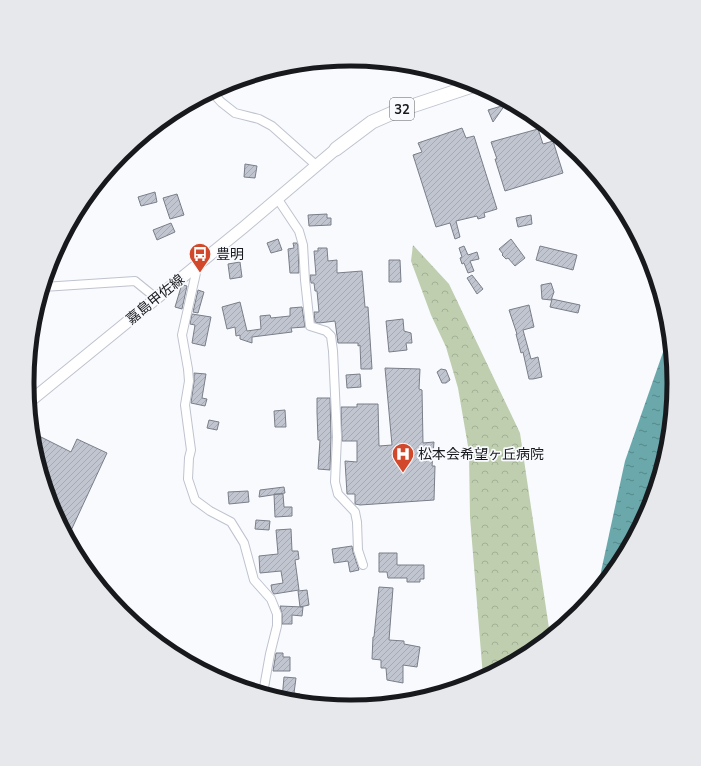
<svg xmlns="http://www.w3.org/2000/svg" width="701" height="766" font-family="'Nunito Sans','Noto Sans JP',sans-serif">
<defs>
<pattern id="forest-crowns" width="20" height="18" patternUnits="userSpaceOnUse"><rect width="20" height="18" fill="#beceae"/><path d="M2 6a3 3 0 1 1 6 0M12 15a3 3 0 1 1 6 0" fill="none" stroke="#a3b095"/></pattern>
<pattern id="water-ripples" width="26" height="14" patternUnits="userSpaceOnUse"><rect width="26" height="14" fill="#6aa8ab"/><path d="M2 4q2-2 4 0t4 0M15 11q2-2 4 0t4 0" fill="none" stroke="#56888b"/></pattern>
<pattern id="building-hatch" width="6" height="6" patternUnits="userSpaceOnUse"><rect width="6" height="6" fill="#c0c5d0"/><path d="M-1 1l2-2M0 6l6-6M5 7l2-2" fill="none" stroke="#a4a9b2"/></pattern>
</defs>
<rect width="100%" height="100%" fill="#f8fafe"/>
<!-- forest -->
<path fill="url(#forest-crowns)" d="M413,245l36,39 71,149 30,202 -20,17 -47,25 -13,-160 -1,-65 -11,-64 -12,-41 -15,-32 -20,-54z"/>
<!-- water -->
<path fill="url(#water-ripples)" d="M669,335l5,48 -6,63 -19,61 -30,56 -22,27 28,-129z"/>
<!-- building -->
<path fill="url(#building-hatch)" stroke="#7a7e88" d="M505,105l-12,17 -5,-12z
M462,128l4,10 8,-2 23,73 -13,4 1,4 -7,2 -1,-3 -21,5 4,16 -5,2 -5,-16 -14,4 -23,-72 9,-3 -4,-9z
M538,129l5,15 10,-3 10,32 -58,18 -10,-32h2l-6,-17z
M245,164l12,2 -2,12 -11,-1z
M155,192l2,10 -16,4 -3,-9z
M177,194l7,21 -14,4 -7,-21z
M327,214v4h4v7l-22,1 -1,-11z
M531,215l1,9 -14,3 -2,-9z
M171,223l4,9 -18,8 -4,-10z
M278,239l4,11 -11,3 -4,-10z
M511,239l14,19 -10,8 -7,-8 -2,1 -4,-4 1,-1 -4,-5z
M293,243h4l1,3 1,27h-9l-2,-24 6,-1z
M464,246l4,9 9,-3 2,7 -9,2 4,10 -6,2 -4,-10 -2,1 -2,-6 2,-1 -3,-9z
M540,246l37,9 -4,15 -37,-10z
M318,248h9l1,13 9,-1v13l25,-2 3,36h3l4,62h-11l-1,-24 -2,1v-3h-20l-3,-22 -16,2 -4,-1 -1,-10h5l-2,-21h-2l-1,-8h-3l-1,-8h6l-2,-24h4z
M389,260h11l1,22h-12z
M240,262l2,15 -12,2 -2,-15z
M472,275l11,14 -6,5 -10,-16z
M551,283l3,9 -3,8 -9,-1 -1,-14z
M183,285l4,1 -5,23 -7,-2 6,-20z
M198,290l6,2 -6,21 -5,-1z
M552,299l28,6 -2,8 -28,-6z
M240,302l7,29 14,-2 -1,-13 10,-1 1,3 19,-2v-8l12,-1 3,20 -14,1 1,4 -40,5v6l-12,-4v-4l-4,1 -1,-9 -8,2 -5,-22z
M529,305l5,22 -11,3 8,29 7,-2 4,20 -9,2h-4l-6,-27 -2,1 -5,-19h1l-8,-24z
M192,314l19,3 -6,29 -13,-3 3,-18 -5,-1z
M403,319l1,12 7,2 1,10h-6l1,7 -18,2 -3,-31z
M385,368l35,1 -1,20 3,1 1,53 11,-1 -2,24h3l-1,34 -74,5 -5,-1v-10h-8l-2,-33 12,1v-21h-15l-1,-34h16v-3h21l1,42 13,-1z
M441,369l5,1 4,10 -4,3h-4l-5,-11z
M194,373l12,1 -4,24 5,1 -2,7 -14,-3 3,-21z
M360,374l1,13 -14,1 -1,-13z
M317,398h13l1,39 -1,33 -12,-1 2,-29h-2l-1,-28z
M285,410l1,17h-11l-1,-16z
M209,420l10,2 -2,8 -10,-2z
M41,437l30,15 6,-13 30,14 -39,84 -16,-30 -17,-56z
M284,487l1,6 -26,4 1,-7z
M248,491l1,11 -20,2 -1,-12z
M274,494h9l1,13h8v9l-17,1z
M256,520l14,1 -1,9 -14,-1z
M291,529l1,22h6l1,8 -4,1 4,30 -25,4 -2,-3 -1,-6 12,-2 -2,-12 -21,2 -1,-17 19,-2 -2,-24z
M352,546l1,6 6,18 -9,2 -2,-11 -14,2 -2,-14z
M379,553h18v12h27v14h-4v3h-13v-4h-19l-1,-6h-8z
M379,587l14,1 -4,52 15,1v3l16,3 -3,20 -14,-2v18l-16,-3 -1,-12h-5v-8l-9,-1 1,-22h1z
M307,590l2,15 -9,2 -2,-16z
M280,606l23,1 -1,9 -10,-1v9h-10v-10z
M276,653h7v4h7v14h-17z
M284,677l12,1 -2,15 6,1 -1,7 -17,-2z"/>
<g fill="none" stroke-linecap="round" stroke-linejoin="round">
<!-- minor casing -->
<g stroke="#bfc3ce" stroke-width="10">
<path id="minor" d="M212,92l9,10 14,11 24,6 13,7 45,40
M277,198l22,33 4,14 2,35 5,46 16,5 5,5 2,15 4,86 -2,45 3,12 17,18 2,10 1,28 5,15
M198,264l-16,71 6,34 1,12 -4,24 6,45 -2,8 -1,21 7,21 15,11 21,11 13,21 10,37 17,19 6,15v12l-7,28 -7,39
M43,287l92,-6 21,17"/>
</g>
<!-- secondary casing -->
<g stroke="#bfc3ce" stroke-width="13">
<path id="secondary" d="M29,402l215,-175 92,-78"/>
</g>
<!-- primary casing -->
<g stroke="#bfc3ce" stroke-width="15">
<path id="primary" d="M336,149l36,-27 25,-11 78,-26"/>
</g>
<!-- minor -->
<use href="#minor" stroke="#fff" stroke-width="8"/>
<!-- secondary -->
<use href="#secondary" stroke="#fff" stroke-width="11"/>
<!-- primary -->
<use href="#primary" stroke="#fff" stroke-width="13"/>
</g>
<!-- icons -->
<defs>
<g id="bus-pin" transform="scale(1.15)"><path d="M0 17L-7.5 6A9.5 9.5 0 1 1 7.5 6Z" fill="#d2482a" stroke="#f8fafe"/><path d="M-5-6H5V4H4V6H2V4H-2V6H-4V4H-5ZM-3.5-4V0h7V-4ZM-3.5 1.2v1.5H-2V1.2ZM2 1.2v1.5H3.5V1.2Z" fill="#fff"/></g>
<g id="hospital-pin" transform="scale(1.15)"><path d="M0 17L-7.5 6A9.5 9.5 0 1 1 7.5 6Z" fill="#d2482a" stroke="#f8fafe"/><path d="M-5-5h3v3.5h4V-5h3V5h-3V1.5h-4V5h-3Z" fill="#fff"/></g>
</defs>
<g fill-rule="evenodd">
<use href="#bus-pin" x="200" y="254"/>
<use href="#hospital-pin" x="403" y="454"/>
</g>
<g text-anchor="middle" stroke-width="3.5" stroke-linejoin="round" paint-order="stroke">
<!-- shield labels -->
<rect fill="#f8fafe" stroke="#5a5c60" stroke-width="1" x="390" y="98" width="24" height="22" rx="3"/>
<g font-size="13" font-weight="bold" fill="#17191d">
<text x="402" y="114">32</text>
</g>
<!-- poi labels -->
<g font-size="14" fill="#17191d" stroke="#f8fafe" text-anchor="start">
<text x="216" y="259">豊明</text>
<text x="418" y="459">松本会希望ヶ丘病院</text>
</g>
<!-- street labels -->
<g font-size="14" fill="#17191d" stroke="#f8fafe">
<text transform="translate(155 299) rotate(-39)" y="5">嘉島甲佐線</text>
</g>
</g>
<!-- crop -->
<path d="M0 0H701V766H0ZM350 66H351A316 316 0 0 1 667 382V384A316 316 0 0 1 351 700H350A316 316 0 0 1 34 384V382A316 316 0 0 1 350 66Z" fill="#e6e8ec" fill-rule="evenodd"/>
<path fill="none" stroke="#17191d" stroke-width="5" d="M350 66H351A316 316 0 0 1 667 382V384A316 316 0 0 1 351 700H350A316 316 0 0 1 34 384V382A316 316 0 0 1 350 66Z"/>
</svg>
